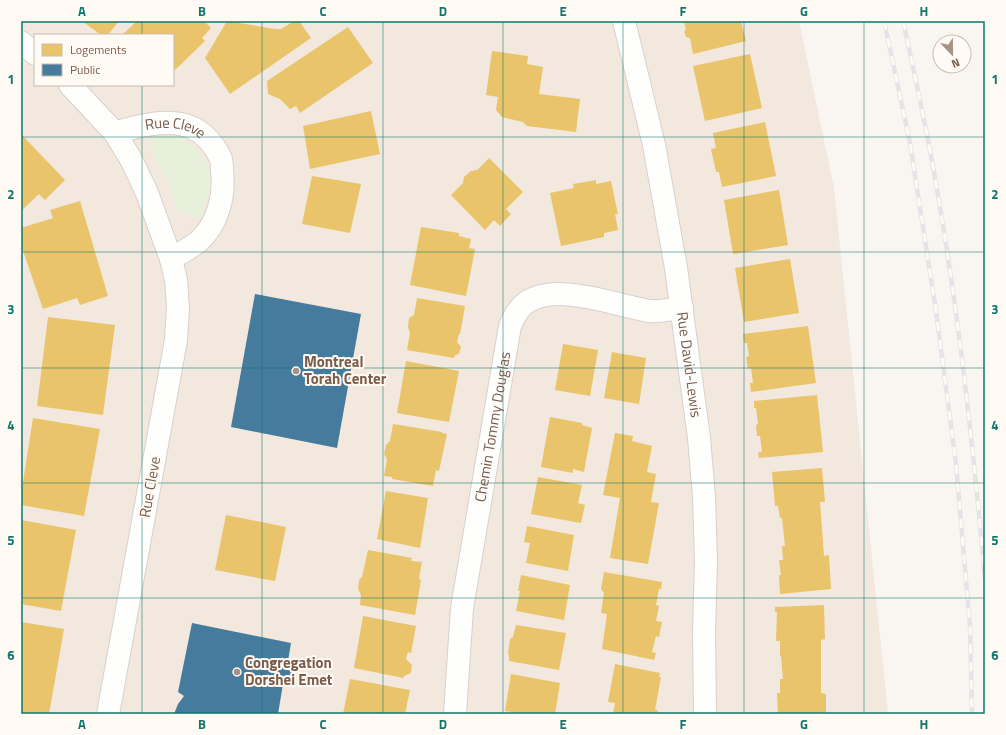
<svg xmlns="http://www.w3.org/2000/svg" width="1006" height="735" font-family="'Titillium Web',sans-serif">
<rect width="100%" height="100%" fill="#f9f5f0"/>
<!-- residential -->
<path fill="#f2e8de" fill-rule="evenodd" d="M21,21h778l35,167 54,526h-867zM35,35h138v50h-138z"/>
<!-- green -->
<path fill="#e7f0db" d="M160,136c6,0 13,0 19,2 19,5 34,29 31,48 -2,11 -6,22 -9,33l-23,-7 -10,-29 -19,-37 3,-4 -1,-4z"/>
<!-- homes -->
<path fill="#e9c46a" d="M82,21h37l-11,14h-7z
M137,21h67l7,7 -9,10 3,3 -29,28 -3,1v-35h-51z
M227,21l48,8h6l13,-8h5l12,17 -81,56 -25,-36z
M684,21h57l5,20 -53,13 -3,-16 -4,-1 -2,-6 2,-1z
M348,27l25,36 -73,50 -4,-7 -6,3 -10,-10 -12,-5 -1,-13z
M492,51l36,5 -1,8 16,3 -4,27 41,5 -4,33 -49,-6 -4,-4 -21,-5 -6,-7 2,-13 -12,-2z
M750,54l12,54 -57,13 -12,-55z
M371,111l9,43 -70,15 -7,-43z
M765,122l11,54 -54,11 -3,-15h-3l-5,-23 5,-1 -3,-15z
M21,134l44,46 -20,20 -6,-6 -18,17z
M489,158l34,34 -17,17 5,5 -11,12 -6,-6 -9,10 -34,-35 12,-12 1,-6 7,-6 6,-1z
M312,176l49,8 -11,49 -48,-9z
M596,180v4l15,-3 7,33h-3l3,16 -14,3v4l-43,9 -11,-53 24,-5 -1,-4z
M779,190l9,55 -55,9 -9,-54z
M80,201l28,95 -28,9 -3,-7 -34,11 -22,-64v-17l32,-10 -3,-8z
M421,227l38,6v3l12,3 -2,9 6,1 -9,47 -56,-11z
M790,259l9,54 -55,9 -9,-54z
M417,298l48,8 -5,28h-1l-2,8 4,5 -2,7 -4,1 -1,3 -47,-8 3,-17 -2,-6 1,-9 5,-3z
M48,317l67,8 -12,90 -66,-9z
M808,326l8,57 -65,9 -1,-9h3l-2,-15 -3,1 -2,-12 3,-1 -2,-13h-3l-1,-9z
M563,344l35,6 -8,46 -35,-6z
M612,352l34,6 -7,46 -35,-6z
M406,361l53,10 -10,51 -52,-9z
M817,395l6,57 -64,6 -1,-6h4l-2,-16h-3l-1,-11 2,-1 -2,-16h-2v-7z
M550,417l32,6v2l10,3 -8,44 -11,-3v4l-32,-6z
M33,418l67,11 -16,87 -63,-11v-10z
M393,424l49,8v1l5,1 -8,37 -3,-1 -3,16 -41,-7v-2l-8,-1 3,-17 -3,-5 2,-9 4,-4z
M615,433l18,3 -1,5 20,5 -5,26 9,2 -5,28 8,1 -11,61 -38,-6 10,-60 -17,-3z
M822,468l3,34h-5l4,54 5,-1 2,34 -51,5 -1,-19h2l-2,-15h4l-1,-14h3l-3,-28h-2l-2,-12h-3l-3,-34z
M538,477l44,8 -4,18 7,2 -4,18 -50,-9z
M386,491l42,7 -8,50 -43,-9z
M226,515l60,12 -11,54 -60,-11z
M21,520l55,10 -15,81 -40,-7z
M527,526l47,9 -6,36 -42,-8 4,-20 -6,-1z
M368,550l44,8 -1,3 11,1 -3,17 2,1 -6,35 -55,-10 1,-10 -3,-6 1,-9 3,-3z
M604,572l58,10 -1,7h-2l-3,16 3,1 -3,15 6,1 -3,15 -3,-1 -4,16 4,1 -2,7 -52,-11 5,-35 -6,-1 3,-20 -3,-4z
M521,575l49,10 -6,35 -48,-9 4,-20h-2z
M824,605l1,34 -4,1v53l5,1v20h-48l-1,-21h3v-14h3l-1,-11 -1,-12h-1v-15h-4l1,-29h-2v-5z
M363,616l53,10 -5,27 -3,-1 -2,7 6,6 -1,8 -7,3 -1,2 -49,-10z
M21,622l43,7 -15,85h-28z
M516,625l50,8 -7,37 -50,-9v-5l-1,-2 2,-15 3,-2z
M615,664l45,9 -1,4h2l-6,33h3l-1,4h-44l2,-11 -7,-1z
M511,674l49,9 -5,31h-31l-19,-3z
M350,679l60,11 -5,24h-62z"/>
<!-- public -->
<path fill="#457b9d" d="M255,294l106,20 -24,134 -106,-21z
M192,623l99,20 -3,18 6,4 -3,15 -7,-2 -6,36h-104l4,-10 6,-8 -6,-4z"/>
<g fill="none" stroke-linecap="round" stroke-linejoin="round">
<!-- minor casing -->
<g stroke="#d7d1cb" stroke-width="24">
<g id="minor">
<path id="s1" d="M624,21l30,124 22,123 23,170 5,59 2,65 -2,69 1,83"/>
<path d="M21,42l14,12"/>
<path d="M70,85l45,48 17,28 15,32 24,66 5,21 2,28 -2,32 -68,374"/>
<path id="s2" d="M115,133c22,-7 55,-16 78,-5 12,6 22,18 28,31 1,3 1,8 1,12 3,24 -4,53 -23,70 -8,7 -19,12 -28,18"/>
<path id="s3" d="M455,714l7,-106 48,-282c3,-7 7,-15 13,-21 30,-25 91,0 126,6 10,1 23,-2 33,-3"/>
</g>
</g>
<!-- minor -->
<use href="#minor" stroke="#fefefd" stroke-width="22"/>
<!-- rail casing -->
<g stroke="#e6e3e7" stroke-width="4.5">
<path id="rail" d="M884,21l26,122 26,168 20,153 14,162 2,88
M903,21c9,41 18,83 26,124 27,143 43,289 56,434"/>
</g>
<!-- rail -->
<use href="#rail" stroke="#fffaf3" stroke-width="3" stroke-dasharray="9" stroke-linecap="butt"/>
</g>
<!-- grid -->
<path fill="none" stroke="#0f766e" stroke-width="1" stroke-opacity="0.55" d="M142,21v14M262,21v693M383,21v693M503,21v693M623,21v693M744,21v693M864,21v693M142,85v629M21,137h964M21,252h964M21,368h964M21,483h964M21,598h964"/>
<!-- markers -->
<g fill="#a69286" stroke="#fffaf3" stroke-width="1.5">
<circle cx="296" cy="371" r="4"/>
<circle cx="237" cy="672" r="4"/>
</g>
<g text-anchor="middle" stroke-width="4" stroke-linejoin="round" paint-order="stroke">
<!-- street labels -->
<g font-size="15" fill="#7a5c4d" stroke="#fffaf3">
<text dy="5" stroke="none"><textPath href="#s2" startOffset="62">Rue Cleve</textPath></text>
<text dy="5" stroke="none"><textPath href="#s1" startOffset="350">Rue David-Lewis</textPath></text>
<text dy="5" stroke="none"><textPath href="#s3" startOffset="290">Chemin Tommy Douglas</textPath></text>
<text transform="translate(150 487) rotate(-80)" y="5">Rue Cleve</text>
</g>
<!-- poi labels -->
<g font-size="15" font-weight="bold" fill="#7a5c4d" stroke="#fffaf3" text-anchor="start">
<text x="304" y="367">Montreal<tspan x="304" dy="17">Torah Center</tspan></text>
<text x="245" y="668">Congregation<tspan x="245" dy="17">Dorshei Emet</tspan></text>
</g>
</g>
<!-- border -->
<rect width="1006" height="735" fill="none" stroke="#fffaf3" stroke-width="44"/>
<!-- legend -->
<rect x="34" y="34" width="140" height="52" fill="#fffaf3" stroke="#cabbb1"/>
<rect x="42" y="44" width="20" height="12" fill="#e9c46a" stroke="#cabbb1"/>
<text x="70" y="54" font-size="12" fill="#7a5c4d">Logements</text>
<rect x="42" y="64" width="20" height="12" fill="#457b9d" stroke="#cabbb1"/>
<text x="70" y="74" font-size="12" fill="#7a5c4d">Public</text>
<!-- north arrow -->
<g transform="translate(952 54) rotate(158)"><circle r="19" fill="#fffaf3" stroke="#cabbb1"/>
<path d="M0-3L7 15L0 10L-7 15Z" fill="#a69286"/>
<text y="-6" font-size="11" font-weight="bold" text-anchor="middle" fill="#7a5c4d">N</text>
</g>
<rect x="22" y="22" width="962" height="691" fill="none" stroke="#0f766e" stroke-width="1.5"/>
<g font-size="13" text-anchor="middle" font-weight="bold" fill="#0f766e">
<text x="82" y="16">A</text>
<text x="202" y="16">B</text>
<text x="323" y="16">C</text>
<text x="443" y="16">D</text>
<text x="563" y="16">E</text>
<text x="683" y="16">F</text>
<text x="804" y="16">G</text>
<text x="924" y="16">H</text>
<text x="11" y="84">1</text>
<text x="995" y="84">1</text>
<text x="11" y="199">2</text>
<text x="995" y="199">2</text>
<text x="11" y="314">3</text>
<text x="995" y="314">3</text>
<text x="11" y="430">4</text>
<text x="995" y="430">4</text>
<text x="11" y="545">5</text>
<text x="995" y="545">5</text>
<text x="11" y="660">6</text>
<text x="995" y="660">6</text>
<text x="82" y="729">A</text>
<text x="202" y="729">B</text>
<text x="323" y="729">C</text>
<text x="443" y="729">D</text>
<text x="563" y="729">E</text>
<text x="683" y="729">F</text>
<text x="804" y="729">G</text>
<text x="924" y="729">H</text>
</g>
</svg>
